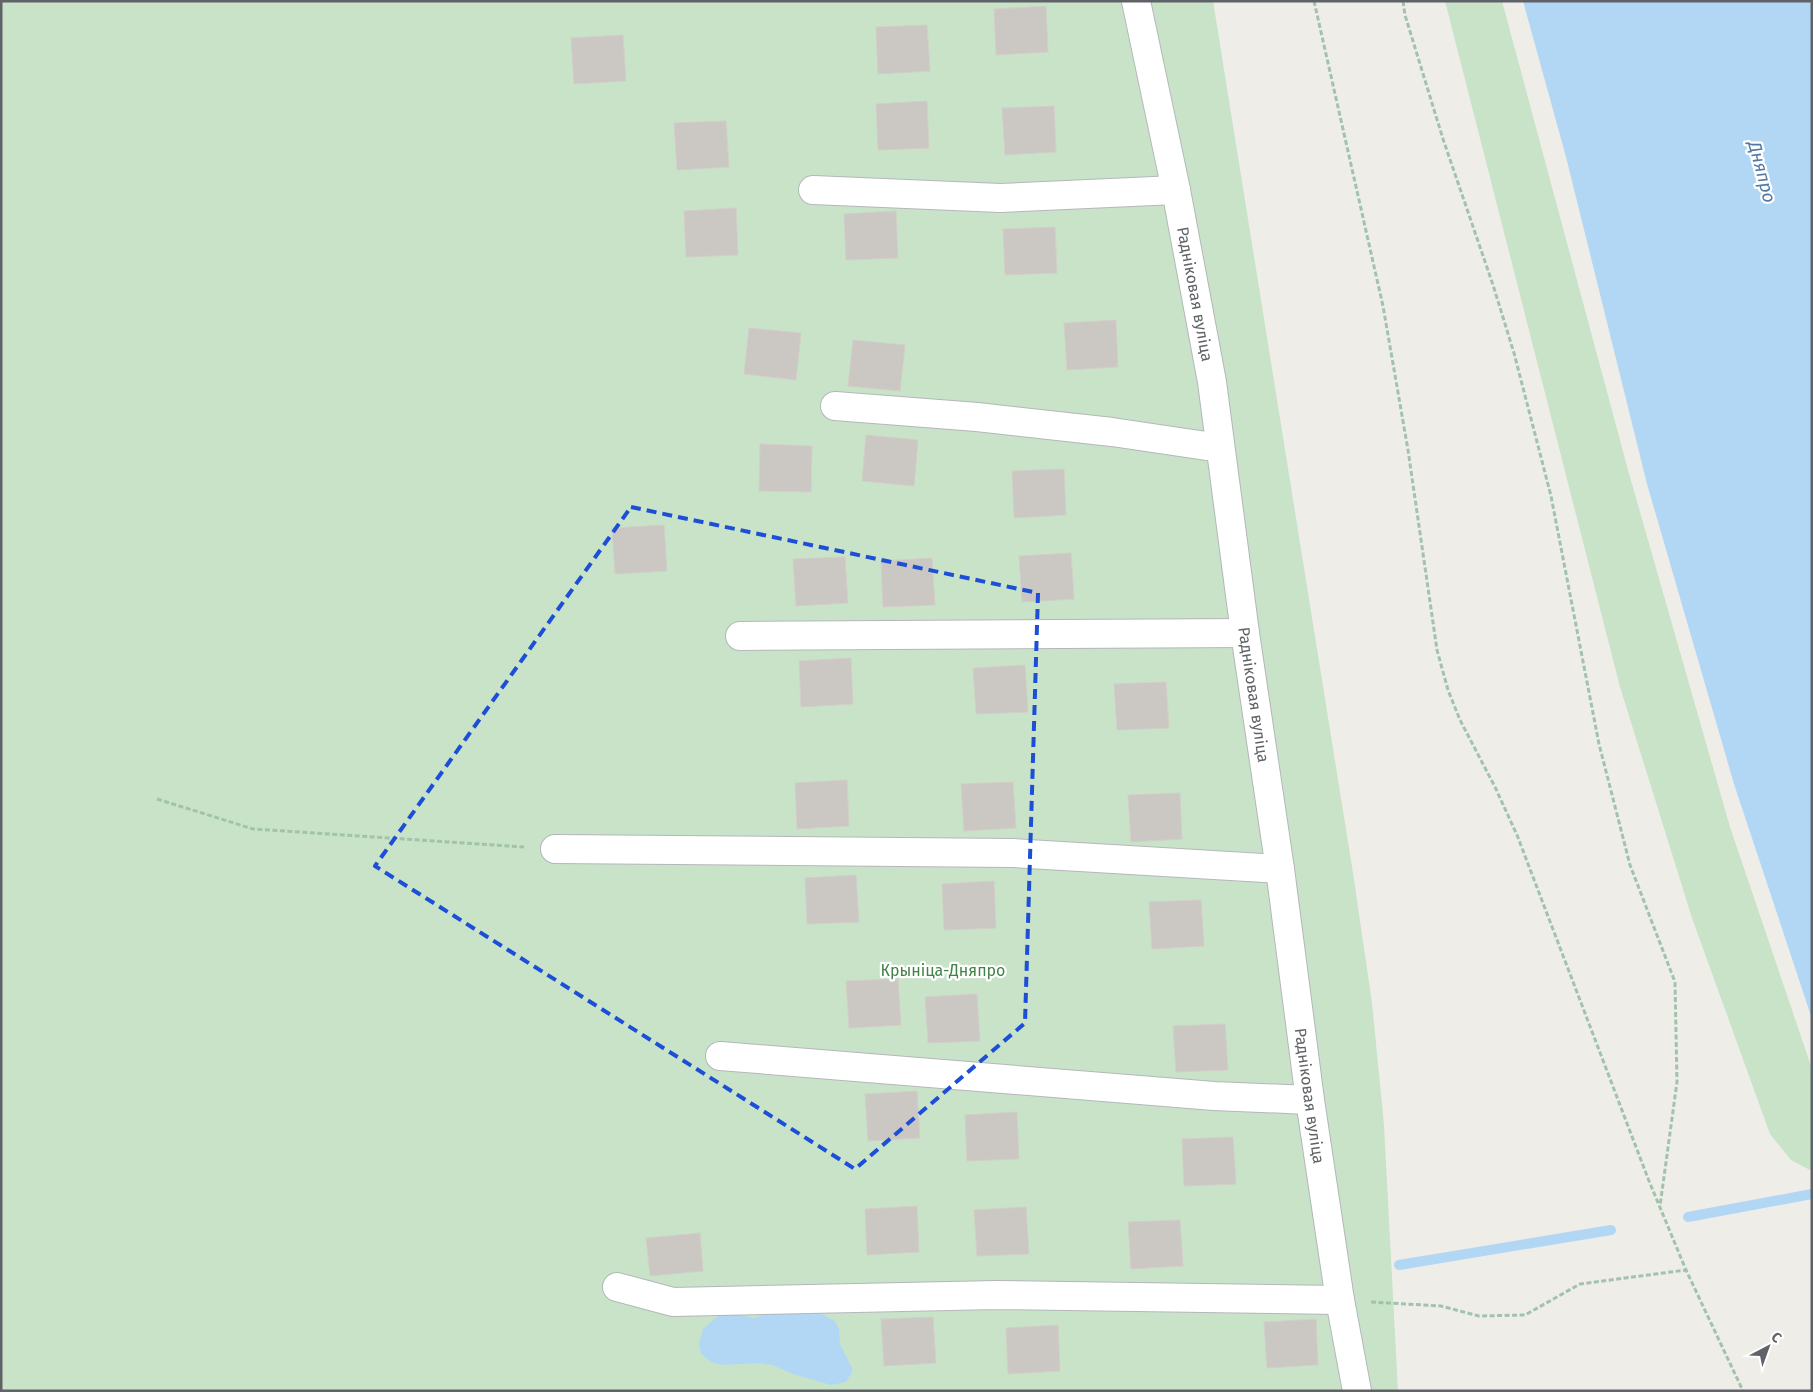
<svg xmlns="http://www.w3.org/2000/svg" width="1813" height="1392" font-family="'Fira Sans',sans-serif">
<rect width="100%" height="100%" fill="#efede8"/>
<!-- green -->
<path fill="#c8e3c8" d="M1,1h1212l140,872 19,130 12,122 14,266h-1397z
M1445,1h57l126,469 102,357 82,242v100l-2,1 -19,-10 -21,-26 -78,-216 -72,-231z"/>
<!-- water -->
<path fill="#b2d7f5" d="M1523,1h289v1018l-78,-235 -87,-300 -81,-327z
M804,1309l16,4 15,8 4,8 1,15 13,26 -7,12 -15,3 -38,-11 -20,-9 -15,-2 -35,2 -12,-3 -10,-8 -2,-11 4,-14 15,-13 14,-3 22,5 15,-5z"/>
<g fill="none" stroke-linecap="round" stroke-linejoin="round">
<!-- stream -->
<path stroke="#b2d7f5" stroke-width="10" d="M1688,1217l124,-23
M1399,1265l212,-35"/>
</g>
<!-- building -->
<path fill="#cbc8c4" stroke="#d3cfc7" d="M1046,6l2,46 -52,3 -2,-46z
M927,25l3,46 -52,3 -2,-47z
M623,35l3,46 -52,3 -3,-46z
M927,101l2,47 -51,2 -2,-46z
M1054,106l2,46 -51,3 -3,-47z
M726,121l3,46 -52,3 -3,-47z
M736,208l2,47 -52,2 -2,-46z
M896,211l2,47 -52,2 -2,-46z
M1055,227l2,46 -52,2 -2,-46z
M1116,320l2,47 -51,3 -3,-47z
M749,328l52,5 -5,47 -52,-6z
M853,340l52,5 -5,46 -52,-5z
M866,435l52,5 -4,46 -52,-5z
M760,444l52,2 -1,46 -52,-1z
M1064,469l2,46 -52,3 -2,-47z
M664,525l3,46 -52,3 -3,-46z
M1071,553l3,46 -52,3 -3,-46z
M845,557l3,46 -52,3 -3,-47z
M932,558l3,47 -52,2 -2,-46z
M851,658l2,46 -52,3 -2,-46z
M1025,665l3,47 -52,2 -3,-46z
M1166,682l3,46 -52,2 -3,-46z
M847,780l2,46 -52,3 -2,-46z
M1013,782l3,46 -52,3 -3,-47z
M1180,793l2,46 -51,3 -3,-47z
M856,875l3,47 -52,2 -2,-46z
M994,881l2,47 -52,2 -2,-46z
M1201,900l3,46 -52,3 -3,-47z
M898,979l3,46 -52,3 -3,-47z
M977,994l3,47 -52,2 -3,-46z
M1225,1024l3,46 -52,2 -3,-46z
M917,1091l3,47 -52,3 -3,-47z
M1017,1112l2,47 -52,2 -2,-46z
M1233,1137l3,47 -52,2 -2,-47z
M917,1206l2,46 -52,3 -2,-46z
M1026,1207l3,47 -52,2 -3,-46z
M1180,1220l3,46 -52,3 -3,-47z
M700,1233l3,38 -53,5 -4,-38z
M933,1317l3,46 -52,3 -3,-47z
M1316,1319l2,46 -51,3 -3,-46z
M1058,1325l2,46 -52,3 -2,-46z"/>
<g fill="none" stroke-linecap="round" stroke-linejoin="round">
<!-- street casing -->
<g stroke="#b4b7ba" stroke-width="30">
<g id="street">
<path id="s1" d="M1136,1l40,189 36,192 33,251 35,236 30,231 30,200 17,91"/>
<path d="M813,190l187,8 176,-8"/>
<path d="M835,406l142,11 135,15 108,16"/>
<path d="M740,636l505,-3"/>
<path d="M555,849l458,4 267,16"/>
<path d="M720,1056l494,40 96,4"/>
<path d="M617,1287l56,15 324,-7 343,5"/>
</g>
</g>
<!-- path -->
<path stroke="#a1c3ac" stroke-width="3" stroke-dasharray="5 2.5" stroke-linecap="butt" d="M1314,1l69,305 25,144 29,200 11,40 12,30 35,67 22,48 132,346 37,89 57,121
M1403,1l2,14 38,124 50,146 21,68 37,143 48,248 31,121 45,117 2,100 -17,124
M157,799l96,30 271,18
M1371,1302l70,4 38,10 46,-1 55,-31 106,-14"/>
<!-- street -->
<use href="#street" stroke="#fff" stroke-width="28"/>
</g>
<!-- marked area -->
<path fill="none" stroke="#1d4ed8" stroke-width="4" stroke-dasharray="10 6" stroke-linejoin="round" d="M631,507l407,86 -13,430 -170,146 -480,-303z"/>
<g text-anchor="middle" stroke-width="4.5" stroke-linejoin="round" paint-order="stroke">
<!-- street labels -->
<g font-size="16" fill="#5f6266" stroke="#fff">
<text dy="6" stroke="none"><textPath href="#s1" startOffset="299">Радніковая вуліца</textPath></text>
<text dy="6" stroke="none"><textPath href="#s1" startOffset="704">Радніковая вуліца</textPath></text>
<text dy="6" stroke="none"><textPath href="#s1" startOffset="1109">Радніковая вуліца</textPath></text>
</g>
<!-- park labels -->
<g font-size="16" fill="#418245" stroke="#fff">
<text x="943" y="976">Крыніца-Дняпро</text>
</g>
<!-- water labels -->
<g font-size="18" font-style="italic" fill="#5079a6" stroke="#fff">
<text transform="translate(1762 172) rotate(75)" y="6">Дняпро</text>
</g>
</g>
<!-- border -->
<rect width="1813" height="1392" fill="none" stroke="#5f6266" stroke-width="5"/>
<!-- north arrow -->
<g transform="translate(1768 1347) rotate(41)" stroke="#ffffff" stroke-width="4" paint-order="stroke">
<path d="M0-4L9 19L0 12L-9 19Z" fill="#5f6266"/>
<text y="-8" font-size="14" font-weight="bold" text-anchor="middle" fill="#5f6266">С</text>
</g>
</svg>
